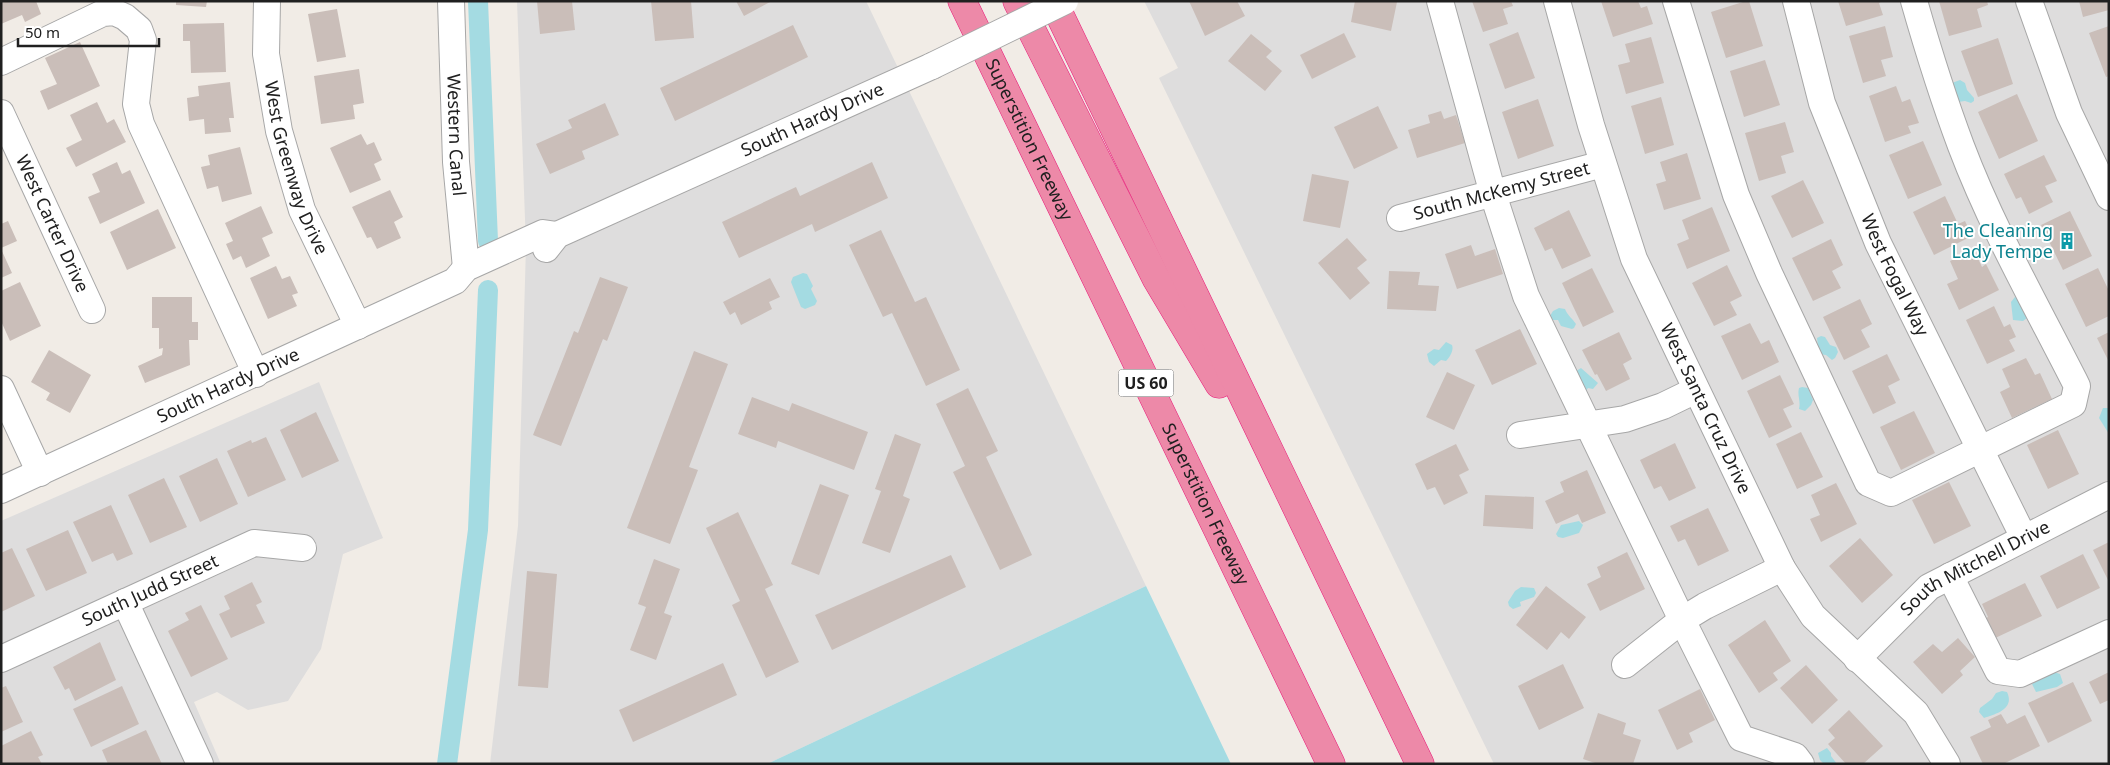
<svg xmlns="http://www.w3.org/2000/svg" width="2110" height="765" font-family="'Noto Sans',sans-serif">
<rect width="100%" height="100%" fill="#f1ece6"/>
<!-- residential -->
<path fill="#dedddd" d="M517,1h349l280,585 -379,178h-277l28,-238 8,-280z
M1144,1h965v763h-615l-335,-686 19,-10z
M319,382l64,156 -40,16 -22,95 -33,52 -40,9 -31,-18 -23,10 27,62h-220v-243z"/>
<!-- water -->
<path fill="#a4dbe2" d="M1960,80l5,3 2,7 7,8v3l-3,2 -6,-2 -7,1 -1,-8 -4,-6 -1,-5z
M803,273l4,1 6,12 -2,3 6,12 -2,4 -10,4 -4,-2 -10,-25 2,-5z
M2015,297l5,2 7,19 -4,3 -10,-1 -2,-18z
M1559,308l6,1c3,7 7,9 11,15l-2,4 -2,1 -11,-3 -3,-6h-5l-3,-4 3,-5z
M1821,336l4,1 5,8 6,2 2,5 -3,6 -3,2 -6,-5 -7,-1 -3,-5 2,-3 -1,-8z
M1446,342l6,3c2,5 -2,12 -6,16l-5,-1 -7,6 -5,-4 -2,-8 7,-5 5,1z
M1581,368l17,15 -5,6 -5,-1 -3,4 -12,-19z
M1802,387l6,1 5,12 -2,5 -6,6 -6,-2c2,-8 -2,-13 0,-21z
M2103,408h6v26l-10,-16z
M1579,521l4,4 -4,8 -16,5 -5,-1 -2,-3 5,-9z
M1146,586l85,178h-464z
M1521,587l13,1 2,5 -2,4 -14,5 1,4 -8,3 -4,-3 -1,-4 7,-11z
M2054,672l6,2 3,9 -6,4 -21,5 -4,-8z
M2002,691l5,1c8,17 -11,22 -23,26l-5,-6 1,-4 12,-9 4,-6z
M1827,748l4,5v3l6,8h-13l-4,-4 -2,-7z"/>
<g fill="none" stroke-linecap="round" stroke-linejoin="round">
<!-- canal -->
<path stroke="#a4dbe2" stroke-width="20" d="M478,1l10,240
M447,764l31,-234 10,-240"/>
</g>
<!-- building -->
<path fill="#cabeb9" d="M1,1h35l5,13 -16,8 -3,-7 -21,9z
M176,1h31l-1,6 -30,-2z
M537,1h35l3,29 -35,4z
M651,1h40l3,37 -39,3z
M736,1h36l-28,15z
M1189,1h48l8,15 -40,20z
M1355,1l42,1 -6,29 -40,-9z
M1472,1h39l2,5 -10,3 5,15 -25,8z
M1601,1h37l3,7 6,-2 6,18 -40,13z
M1746,1h3l14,45 -37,12 -15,-46z
M1838,1h44l-3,2 4,12 -37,11z
M1939,1h48l1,4 -11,4 5,18 -33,9z
M2079,1h30v9l-26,7z
M337,9l9,48 -29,5 -9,-48z
M224,23l2,49 -35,1 -1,-32h-7v-17z
M793,25l15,32 -133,64 -15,-33z
M1885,26l8,31 -12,3 5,16 -23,7 -14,-47z
M2109,26v50l-3,1 -17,-44z
M1518,32l17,46 -30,11 -16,-45z
M1344,33l12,24 -44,22 -12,-24z
M1251,34l21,17 -6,6 16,14 -17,20 -37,-30z
M1651,37l13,46 -38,11 -8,-29 12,-3 -5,-18z
M1998,38l15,46 -35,13 -17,-46z
M80,42l20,44 -52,24 -8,-19 17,-7 -12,-26z
M1765,60l15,45 -36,12 -14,-46z
M359,69l5,34 -11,2 2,14 -34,5 -7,-48z
M230,82l4,36h-5l2,14 -26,2 -1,-15 -15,2 -2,-23 12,-2 -1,-10z
M1896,86l6,16 8,-3 9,24 -11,3 3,7 -26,9 -16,-46z
M2017,94l21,47 -39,18 -21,-47z
M1661,97l13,48 -29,9 -14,-48z
M1538,99l16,47 -36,13 -16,-47z
M97,102l10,21 7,-4 12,23 -50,25 -10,-19 16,-8 -12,-25z
M605,103l14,32 -37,16 3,8 -35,15 -14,-30 36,-16 -4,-8z
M1378,106l20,42 -44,21 -20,-42z
M1441,111l3,8 12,-4 9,28 -48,15 -9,-28 22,-7 -2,-8z
M1785,122l9,30 -13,4 5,17 -27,8 -14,-48z
M361,134l6,11 7,-3 8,18 -8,4 7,16 -31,13 -20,-45z
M1923,141l19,44 -34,14 -19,-44z
M240,147l12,47 -30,8 -4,-16 -11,3 -6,-22 9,-2 -2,-10z
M1687,153l14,46 -37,11 -8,-26 10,-3 -6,-19z
M2044,155l13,26 -12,5 8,16 -24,12 -8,-17 -5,2 -12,-25z
M117,162l5,12 8,-4 15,33 -45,21 -12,-27 12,-5 -8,-18z
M872,162l16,36 -73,34 -3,-8 -73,34 -17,-36 74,-35 4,9z
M1312,174l37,7 -9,47 -37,-7z
M1803,180l21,43 -32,15 -21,-42z
M390,190l13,27 -9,5 7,16 -24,11 -6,-12 -4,1 -15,-31z
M1945,196l13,28 7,-3 7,15 -38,19 -21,-43z
M261,206l12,27 -11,5 8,18 -24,12 -5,-12 -8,4 -7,-16 7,-3 -8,-18z
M1712,207l18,44 -43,18 -10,-25 12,-5 -7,-19z
M158,209l18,39 -49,22 -17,-38z
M1569,210l22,46 -29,13 -10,-21 -7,3 -11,-23z
M2070,211l22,45 -29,14 -22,-45z
M8,221l9,20 -16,7v-24z
M881,230l34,72 11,-5 34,73 -34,16 -34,-73 -9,4 -34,-72z
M1347,238l20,22 -10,8 13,15 -20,17 -32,-37z
M1831,239l12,26 -11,6 9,17 -28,13 -21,-43z
M1471,245l4,11 20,-7 8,25 -46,15 -12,-35z
M1,249l11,24 -11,5z
M1974,250l8,17 4,-3 13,26 -40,20 -12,-26 11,-5 -8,-18z
M1727,265l15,31 -12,6 7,13 -23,11 -22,-43z
M276,266l6,13 8,-3 8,17 -6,2 5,11 -29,13 -18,-41z
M1592,268l22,44 -31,15 -21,-44z
M2098,268l11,23v25l-23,11 -21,-43z
M1389,271l31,1 -2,13 21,1 -3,25 -49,-2z
M600,277l28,10 -21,54 -4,-2 -42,107 -28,-11 41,-104 4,2z
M770,278l10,19 -11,5 3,7 -31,16 -6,-13 -5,3 -7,-13z
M20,282l21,44 -31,15 -9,-20v-30z
M152,297h40v25h6v18h-9l1,25 -45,18 -7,-17 24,-11 1,-7 -4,1v-21h-7z
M1860,299l12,25 -11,6 9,17 -26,13 -21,-43z
M1994,306l10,21 6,-3 6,13 -7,3 6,11 -28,13 -21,-44z
M1750,323l11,21 8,-4 10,22 -37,18 -21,-44z
M1520,329l17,35 -45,21 -17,-35z
M1619,332l13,27 -9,5 7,15 -24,12 -9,-17 -2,1 -13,-25z
M2109,332v30l-12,-24z
M49,350l42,25 -21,38 -24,-13 4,-7 -19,-11z
M694,351l34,13 -39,103 9,3 -28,74 -43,-16z
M1887,354l13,26 -12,6 8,17 -23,11 -21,-43z
M2026,358l9,17 5,-2 12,26 -40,19 -12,-26 10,-5 -8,-18z
M1447,372l28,13 -21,45 -28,-13z
M1780,375l14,29 -11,5 9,18 -23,11 -22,-47z
M968,388l30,63 -12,6 46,98 -32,15 -47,-98 12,-6 -29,-62z
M752,397l37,14 3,-8 76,29 -14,38 -76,-29 -2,7 -38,-14z
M1914,411l21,42 -34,17 -21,-43z
M316,412l23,49 -37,17 -22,-48z
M2058,430l21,44 -31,15 -21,-44z
M1801,432l22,45 -26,12 -21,-45z
M895,434l26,10 -18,52 7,3 -20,54 -28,-10 19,-52 -6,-2z
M266,437l20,43 -38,17 -21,-46 24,-11 1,3z
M1675,443l21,45 -27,13 -8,-15 -7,3 -14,-29z
M1456,444l13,26 -10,5 9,18 -24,12 -9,-18 -8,3 -12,-26z
M217,458l21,46 -38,18 -21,-46z
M1587,470l19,43 -24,10 -4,-9 -22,10 -11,-23 19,-9 -4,-10z
M164,478l23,49 -37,16 -22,-48z
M1949,482l22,44 -37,18 -22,-44z
M1836,483l21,41 -36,18 -11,-23 10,-4 -9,-20z
M820,484l29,11 -30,80 -28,-11z
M1485,495l49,2 -1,32 -50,-3z
M111,505l22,49 -16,7 -4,-8 -21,9 -19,-40z
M1708,508l21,43 -31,15 -13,-27 -7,3 -8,-16z
M738,512l35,73 -8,4 34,73 -33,16 -34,-73 8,-4 -34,-73z
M68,530l19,43 -41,18 -20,-42z
M1860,538l33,37 -31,28 -33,-37z
M2109,542v40l-16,-32z
M12,548l23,48 -34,16v-59z
M1627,552l18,37 -45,22 -13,-27 14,-7 -4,-10z
M2083,554l17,34 -43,21 -17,-33z
M951,555l15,32 -134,63 -17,-35z
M654,559l26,10 -16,44 8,3 -16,44 -26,-10 16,-43 -8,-3z
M527,571l30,3 -9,114 -30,-2z
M252,582l10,20 -6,3 9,18 -34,15 -12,-24 11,-5 -6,-13z
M2025,583l17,33 -51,24 -10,-19 7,-4 -6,-13z
M1546,586l40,31 -17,22 -8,-7 -14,18 -31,-25z
M201,605l27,54 -37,18 -23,-46 21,-11 -4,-7z
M1765,620l26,41 -18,12 5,7 -19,13 -31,-48z
M1958,638l17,19 -15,14 3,4 -21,19 -29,-32 20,-18 9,8z
M100,642l16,38 -41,21 -6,-13 -4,2 -12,-23z
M723,663l14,32 -104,47 -14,-32z
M1563,664l21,44 -45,22 -21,-44z
M1806,665l32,35 -26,24 -32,-36z
M2109,672v28l-9,4 -11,-22z
M2073,682l19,39 -44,22 -20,-40z
M6,686l17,36 -22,10v-44z
M122,686l17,38 -48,23 -18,-38z
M1700,689l15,31 -26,13 4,9 -16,8 -19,-40z
M1849,710l34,36 -20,18h-17l-18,-20 7,-6 -7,-8z
M1598,713l28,10 -3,11 18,6 -8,24h-35l-15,-5z
M2001,714l6,10 18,-9 15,31 -37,18h-20l-13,-27 21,-10 -3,-7z
M146,730l16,34h-54l-6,-14z
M31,731l12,24 -5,2 4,7h-41v-18z"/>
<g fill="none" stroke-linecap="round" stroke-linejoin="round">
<!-- minor casing -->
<g stroke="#a7a7a7" stroke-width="28">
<g id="minor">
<path id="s1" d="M267,1l-1,53 13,77 23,79 56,116"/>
<path id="s2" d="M451,1l5,161 10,106"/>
<path d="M1440,1l53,193 33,102 156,324 59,118 54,18 6,8"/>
<path id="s3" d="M1557,1l34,124 43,134 148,309 31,48 103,97 31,51"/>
<path d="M1676,1l60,194 33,78 99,210 23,10 182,-89 4,-18c-40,-79 -85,-158 -116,-240 -18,-48 -33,-96 -47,-145"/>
<path id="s4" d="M1796,1l26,102 56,140 146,295"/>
<path d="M2029,1l40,112 40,84"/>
<path d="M1,62l102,-49 11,-1 11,5 14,12 4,11 -7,64 5,20 115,250"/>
<path id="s5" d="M1,113l91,197"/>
<path id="s6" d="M1400,218l203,-54"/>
<path id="s7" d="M546,249l11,-14 375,-169"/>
<path d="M1,389l39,84"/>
<path d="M1520,435l105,-16 38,-13 33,-16"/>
<path id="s8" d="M1,490l454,-209 11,-13 77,-35 14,2"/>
<path d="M1950,576l48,95 22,3 89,-41"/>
<path d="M125,602l75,162"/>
<path id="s9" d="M1,659l253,-116 49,5"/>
<path id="s10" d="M1857,659l72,-72 180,-92"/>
<path d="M1625,665l57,-45 23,-14 77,-38"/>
</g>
</g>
<!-- highway casing -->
<g stroke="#e81b79" stroke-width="29">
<g id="highway">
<path id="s11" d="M962,1l369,763"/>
<path d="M1017,1l139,277 63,106"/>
<path d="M1053,1l367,763"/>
</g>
</g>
<!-- minor -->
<use href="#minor" stroke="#fff" stroke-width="26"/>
<!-- highway -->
<use href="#highway" stroke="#ed89a8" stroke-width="28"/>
<!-- minor-bridge casing -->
<g stroke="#a7a7a7" stroke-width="28" stroke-linecap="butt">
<path id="minor-bridge" d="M932,66l133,-65"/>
</g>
<!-- minor-bridge -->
<use href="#minor-bridge" stroke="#fff" stroke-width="26"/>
</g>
<!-- icons -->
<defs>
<g id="building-bare" transform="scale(1.35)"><path d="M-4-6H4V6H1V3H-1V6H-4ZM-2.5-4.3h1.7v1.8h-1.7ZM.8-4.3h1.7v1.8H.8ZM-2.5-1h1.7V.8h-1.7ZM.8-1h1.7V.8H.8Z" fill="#0f9aa8" stroke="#fff" stroke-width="2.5" paint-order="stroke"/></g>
</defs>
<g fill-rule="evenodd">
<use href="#building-bare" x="2067" y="241"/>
</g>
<g text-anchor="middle" stroke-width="4" stroke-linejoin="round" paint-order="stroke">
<!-- shield labels -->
<rect fill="#fff" stroke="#636363" stroke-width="1" x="1118.5" y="369.5" width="55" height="27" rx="4"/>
<g font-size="16" font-weight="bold" fill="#202020">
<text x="1146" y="389">US 60</text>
</g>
<!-- street labels -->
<g font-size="18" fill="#202020" stroke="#fff">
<text dy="6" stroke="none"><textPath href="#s7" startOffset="298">South Hardy Drive</textPath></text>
<text dy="6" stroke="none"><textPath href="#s2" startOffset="134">Western Canal</textPath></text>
<text dy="6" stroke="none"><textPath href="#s11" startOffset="154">Superstition Freeway</textPath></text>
<text dy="6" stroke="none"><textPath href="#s1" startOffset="171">West Greenway Drive</textPath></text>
<text dy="6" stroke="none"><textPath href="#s6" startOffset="105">South McKemy Street</textPath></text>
<text dy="6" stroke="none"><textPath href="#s5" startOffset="122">West Carter Drive</textPath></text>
<text dy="6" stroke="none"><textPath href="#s4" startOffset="292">West Fogal Way</textPath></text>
<text dy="6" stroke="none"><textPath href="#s8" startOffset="250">South Hardy Drive</textPath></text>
<text dy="6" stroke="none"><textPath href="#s3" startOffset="435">West Santa Cruz Drive</textPath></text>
<text dy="6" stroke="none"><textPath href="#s11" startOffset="559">Superstition Freeway</textPath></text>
<text dy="6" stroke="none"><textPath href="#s10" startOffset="151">South Mitchell Drive</textPath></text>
<text dy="6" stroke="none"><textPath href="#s9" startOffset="164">South Judd Street</textPath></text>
</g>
<!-- culture labels -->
<g font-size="18" fill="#0d838f" stroke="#fff" text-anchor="end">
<text x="2053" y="237">The Cleaning<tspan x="2053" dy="21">Lady Tempe</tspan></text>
</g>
</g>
<!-- border -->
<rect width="2110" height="765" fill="none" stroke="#202020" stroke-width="5"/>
<!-- scale -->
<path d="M18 38v8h141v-8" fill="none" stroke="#202020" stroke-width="2.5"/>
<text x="25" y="38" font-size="15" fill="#202020" stroke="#ffffff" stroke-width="4" paint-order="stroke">50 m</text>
</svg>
